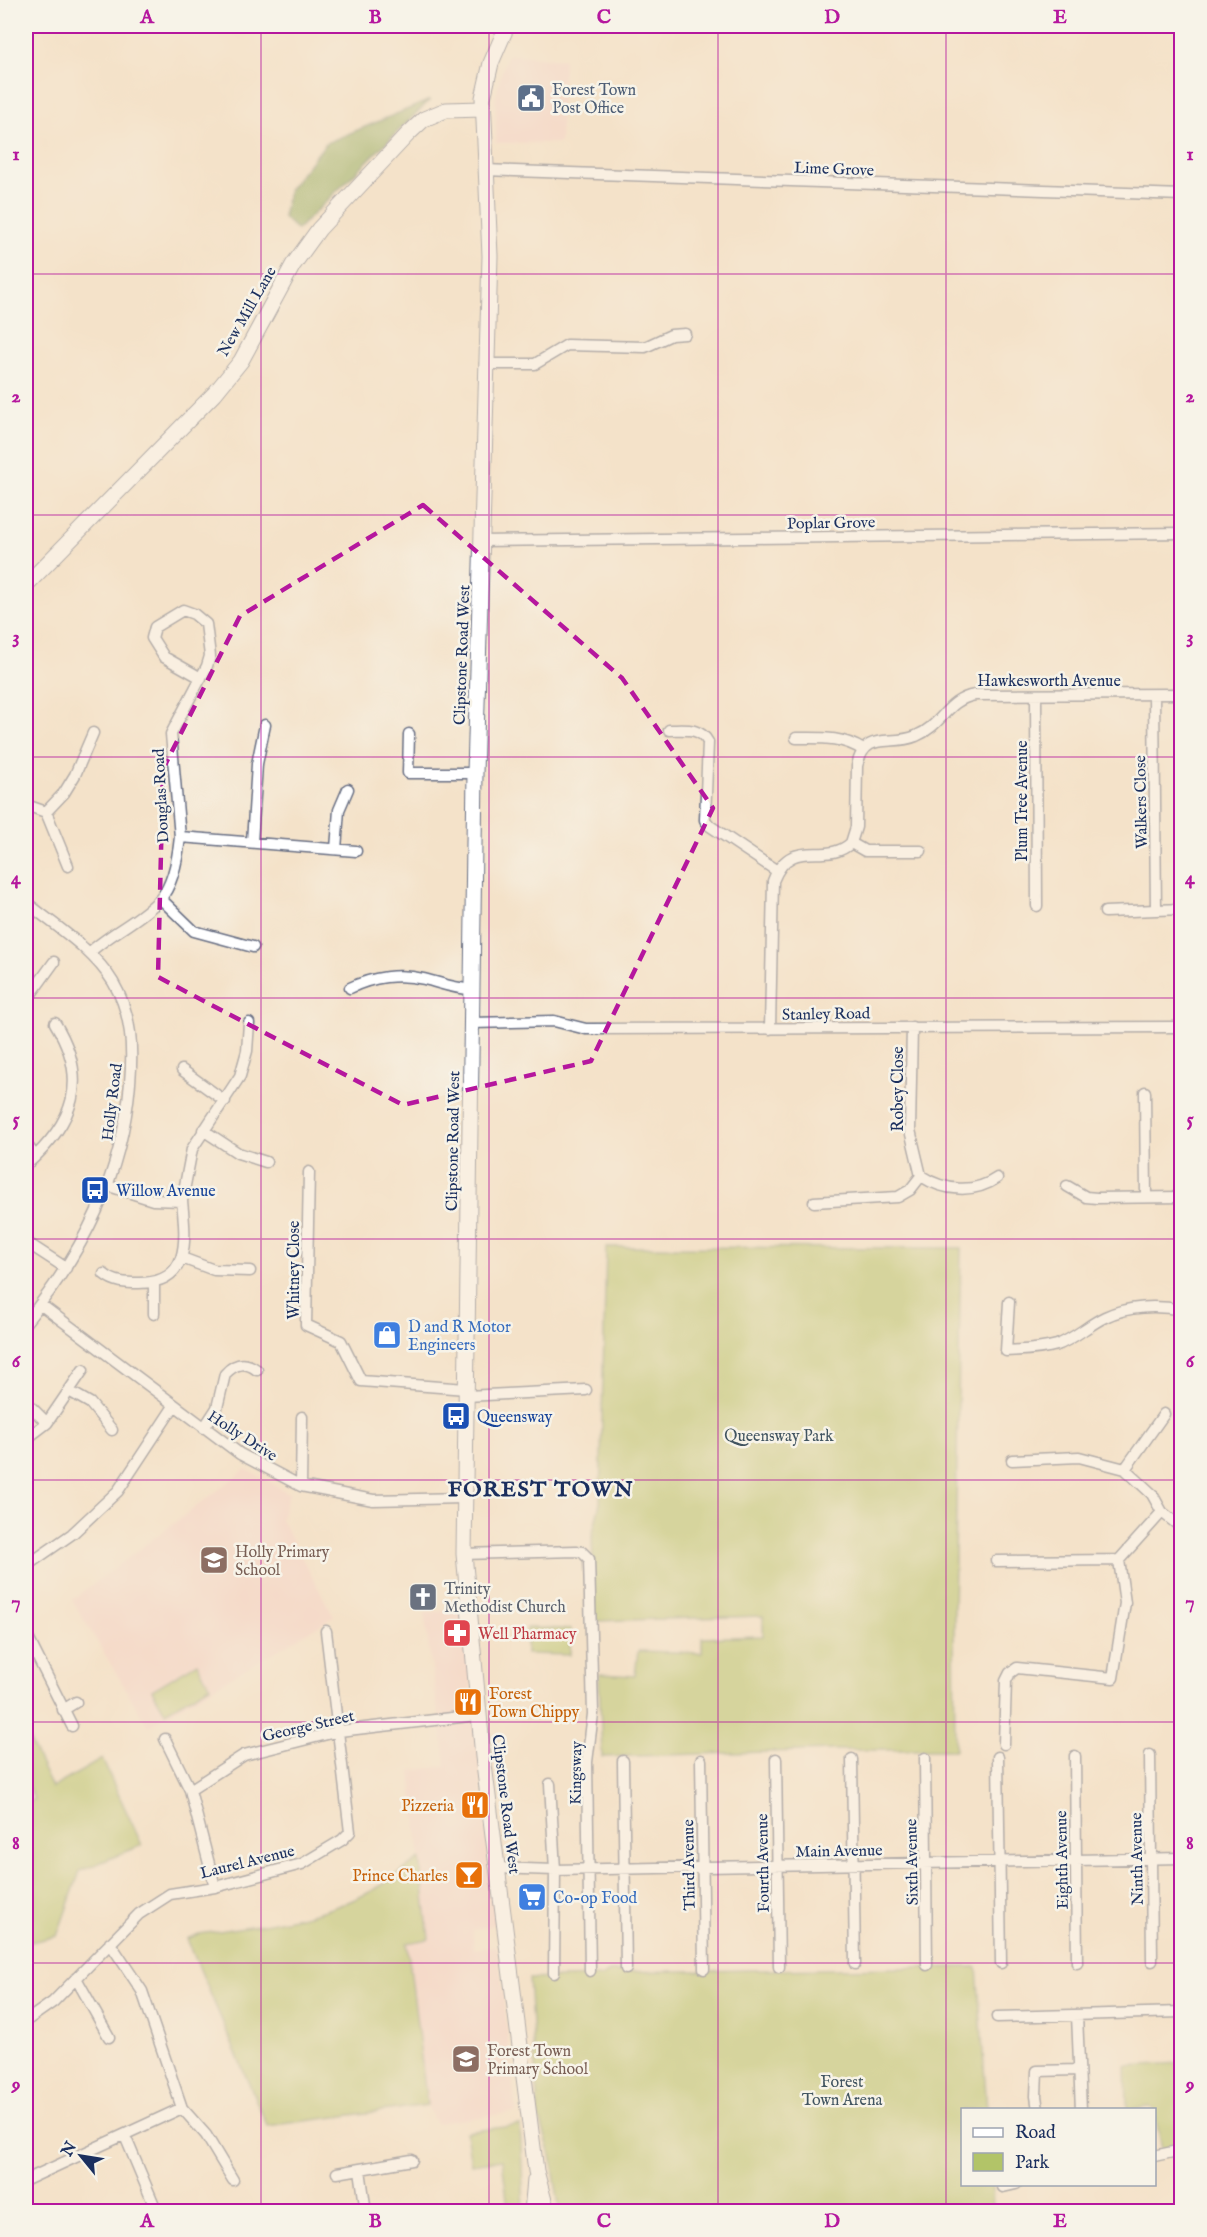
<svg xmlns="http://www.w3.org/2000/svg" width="1207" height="2237" font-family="'IM FELL English',serif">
<rect width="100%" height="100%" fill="#f7f3e8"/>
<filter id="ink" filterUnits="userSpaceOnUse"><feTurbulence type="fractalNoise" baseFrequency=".0167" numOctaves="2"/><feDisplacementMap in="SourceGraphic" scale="12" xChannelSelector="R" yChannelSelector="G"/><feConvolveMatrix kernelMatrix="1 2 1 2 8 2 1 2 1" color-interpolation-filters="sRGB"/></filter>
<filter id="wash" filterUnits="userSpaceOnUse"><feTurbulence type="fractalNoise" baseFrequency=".008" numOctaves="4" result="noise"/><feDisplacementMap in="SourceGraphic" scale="24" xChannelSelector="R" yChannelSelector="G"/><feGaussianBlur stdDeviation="1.35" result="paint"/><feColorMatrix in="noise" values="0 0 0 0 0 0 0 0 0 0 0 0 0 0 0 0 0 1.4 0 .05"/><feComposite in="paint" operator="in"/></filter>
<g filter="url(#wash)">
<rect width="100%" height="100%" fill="#f4e2c9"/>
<!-- built -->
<path fill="#f7d0c9" d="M508,54l56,6 -4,83h-64v-44l4,-22z
M246,1469l43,24 -8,26 53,98 -186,109 -76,-126z
M463,1608l33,316 -24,6 2,19 24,-2 18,165 -80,11 -9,-18 -20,-162 21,-4 -17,-168 35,-5 -22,-153z"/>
<!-- green -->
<path fill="#b2c468" stroke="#667a63" stroke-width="1.5" d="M606,1247l355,1 -7,365 1,137h-123l-230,7 -3,-83 36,2 3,-25 64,2v-15l61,-2v-20l-168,5 -3,-85 8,-33z
M527,1628l44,1 -1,26 -44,-1z
M197,1663l13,23 -45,26 -13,-22z
M26,1733l26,55 50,-29 40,86 -62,26 -23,65 -31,7v-139l8,-5 -8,-17z
M420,1859l9,80 -22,4 20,162 -160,21 -80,-187 12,-5c61,-10 128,-15 183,-49 13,-8 25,-18 38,-26z
M977,1967l10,142 -25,1v74l30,1 1,26h-433l-9,-56 -13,-43 -9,-133 72,-2 9,-5z
M1181,2063v82l-19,4 -8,-39 -4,-3 -23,2 -1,-43z
M520,2125l4,86h-47l31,-4 -6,-47 -31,4 -5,-32z"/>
<!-- forest -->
<path fill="#8daa5c" stroke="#546c5d" stroke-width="1.5" d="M430,100l-133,130 -14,-13 6,-28 37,-46z"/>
</g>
<g filter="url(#ink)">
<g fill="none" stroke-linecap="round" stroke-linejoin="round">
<!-- street casing -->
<g stroke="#676e83" stroke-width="13">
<path id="street" d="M485,170l697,25
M485,364h50l32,-19 78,2 26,-12 14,-1
M482,541l700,-8
M1154,695l2,215
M1036,696l1,210
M669,730c16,0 31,-3 39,12l-3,78 5,6 67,45
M409,734l-1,39h67
M796,738c24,0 46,-2 67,12
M26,805l20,7 18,-19 11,-18 18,-42
M46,812l22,54
M180,837l176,14
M252,842l5,-78 8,-39
M851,843l14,8h56
M336,849l3,-39 9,-21
M161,899l33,32 59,16
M26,902c29,24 67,47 87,80 19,32 20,65 17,101 -8,93 -46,168 -104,239
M1105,912l77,-3
M89,953c21,-20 52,-33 71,-54 14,-15 18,-43 20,-62l-9,-103 36,-68 3,-10 -4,-32 -12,-10 -11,-4 -28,17 -3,11 12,19 37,21
M350,988c22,-11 49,-15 74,-9 17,4 29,10 47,10
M26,992l5,2 23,-32
M471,1023l83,-2 32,8 596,-2
M912,1027l-2,103 11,46c23,15 53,18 76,2
M770,1029l3,-148c18,-47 52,-14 78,-38l5,-16 1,-61c8,-37 34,-19 59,-30 27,-11 30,-36 59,-41l207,-1
M182,1070l43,31
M1145,1092l1,104
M203,1130l35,23 28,9
M26,1144l9,12
M26,1165c48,-42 64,-85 29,-142
M309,1172l-3,153 35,16 20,40 105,8
M109,1186l44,14 29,1 10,-52 48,-73 7,-25 2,-28
M1067,1186l19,11 11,1 85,-1
M814,1202l84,-5 12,-7 11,-14
M26,1242l40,26
M182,1258l32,12 36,1
M104,1274c11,9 22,9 35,9 52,0 47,-43 43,-82
M154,1283v31
M1009,1302l-3,49c17,-1 34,-1 51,-6 17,-6 31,-20 48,-28 23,-11 52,-12 77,-7
M40,1304l200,150 61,32 72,14 91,-2
M69,1391l21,12 22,27
M466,1396l120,-6
M26,1402l21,21 -21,16
M47,1423l36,-53
M204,1428l13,-20 8,-34c10,-11 20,-13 32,-4
M1012,1460l67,-3 46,12 27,25 10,18 20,16
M1125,1469l39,-55
M301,1486l1,-69
M464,1554l112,-3 6,1 7,7 4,155 -6,48 3,209
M996,1561l123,-1 43,-48
M26,1566l46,-32 46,-43 56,-85
M26,1634l46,92
M63,1710l13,-8
M165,1739l25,51 25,97
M1004,1744l2,-63 4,-8 7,-5 96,10 12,-75 -6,-43
M1150,1755l2,206
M1075,1756l2,207
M998,1757l3,206
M925,1758l2,207
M776,1759l3,208
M852,1759l3,205
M701,1760l3,209
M623,1761l3,208
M550,1784l5,86 -1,103
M190,1790l54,-35 95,-24 139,-16
M497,1868l58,2 627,-12
M110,1943l32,48 40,117 24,27 27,45
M76,1978l33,59
M1077,2015l4,95
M997,2017l185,-5
M26,2021l27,-19 86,-88 31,-20 45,-7 87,-23 40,-24 8,-8 -24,-201
M1038,2110l-2,-14 1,-25 41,-1
M125,2136l32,76
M1154,2156l28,-6
M360,2170l6,42
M337,2173l75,-13
M26,2180l156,-72
M1003,2187l13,-3"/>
</g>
<!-- secondary casing -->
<g stroke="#676e83" stroke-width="17">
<path id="secondary" d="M507,26l-16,37 -8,35 7,158 -15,517 -11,781 19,203 53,414 11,41
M26,585l189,-192 26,-32 52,-96 26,-36 89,-95 16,-15 22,-9 37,-1
M532,2212l3,-32"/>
</g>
<!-- street -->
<use href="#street" stroke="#fff" stroke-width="10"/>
<!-- secondary -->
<use href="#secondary" stroke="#fff" stroke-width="15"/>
</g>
</g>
<!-- marked area -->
<path d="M0 0H1207V2237H0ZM423,505l199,173 91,130 -122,253 -188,44 -245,-128 5,-208 77,-153z" fill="#f4e2c9" fill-opacity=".55" fill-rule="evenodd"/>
<path fill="none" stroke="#b5179e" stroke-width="4.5" stroke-dasharray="12 8" stroke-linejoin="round" d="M423,505l199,173 91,130 -122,253 -188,44 -245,-128 5,-208 77,-153z"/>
<!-- grid -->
<path fill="none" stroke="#b5179e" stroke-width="1.5" stroke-opacity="0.55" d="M261,26v2186M489,26v2186M718,26v2186M946,26v2186M26,274h1156M26,515h1156M26,757h1156M26,998h1156M26,1239h1156M26,1480h1156M26,1722h1156M26,1963h1156"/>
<!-- icons -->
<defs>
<g id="civic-square" transform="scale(1.5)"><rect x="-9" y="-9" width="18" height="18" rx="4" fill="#5c6f8a" stroke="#f7f3e8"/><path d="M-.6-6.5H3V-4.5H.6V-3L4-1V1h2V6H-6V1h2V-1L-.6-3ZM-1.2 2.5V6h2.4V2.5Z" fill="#fff"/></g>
<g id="bus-square" transform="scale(1.5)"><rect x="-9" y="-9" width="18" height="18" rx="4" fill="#1a4fb4" stroke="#f7f3e8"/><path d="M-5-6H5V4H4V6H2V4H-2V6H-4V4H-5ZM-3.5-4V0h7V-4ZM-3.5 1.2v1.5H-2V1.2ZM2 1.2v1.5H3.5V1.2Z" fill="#fff"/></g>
<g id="shop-square" transform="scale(1.5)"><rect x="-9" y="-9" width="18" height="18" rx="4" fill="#3f7fe0" stroke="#f7f3e8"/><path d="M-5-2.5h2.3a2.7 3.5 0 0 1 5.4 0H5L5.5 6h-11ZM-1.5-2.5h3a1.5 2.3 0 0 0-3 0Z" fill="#fff"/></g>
<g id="school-square" transform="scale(1.5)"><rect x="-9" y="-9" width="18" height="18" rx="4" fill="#8d6e63" stroke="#f7f3e8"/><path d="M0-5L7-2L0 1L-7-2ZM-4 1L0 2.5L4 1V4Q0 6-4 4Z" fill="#fff"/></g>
<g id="church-square" transform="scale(1.5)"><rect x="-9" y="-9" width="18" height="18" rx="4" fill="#6b7280" stroke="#f7f3e8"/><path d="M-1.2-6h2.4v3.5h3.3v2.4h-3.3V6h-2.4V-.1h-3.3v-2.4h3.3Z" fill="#fff"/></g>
<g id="pharmacy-square" transform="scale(1.5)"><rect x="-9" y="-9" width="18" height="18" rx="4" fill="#e0444e" stroke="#f7f3e8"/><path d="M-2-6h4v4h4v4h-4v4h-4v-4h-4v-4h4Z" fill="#fff"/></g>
<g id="restaurant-square" transform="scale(1.5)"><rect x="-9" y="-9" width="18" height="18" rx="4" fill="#e8710a" stroke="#f7f3e8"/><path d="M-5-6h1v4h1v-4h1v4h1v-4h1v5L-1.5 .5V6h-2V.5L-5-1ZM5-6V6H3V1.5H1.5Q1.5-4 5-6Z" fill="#fff"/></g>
<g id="bar-square" transform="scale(1.5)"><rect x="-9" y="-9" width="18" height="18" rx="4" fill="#e8710a" stroke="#f7f3e8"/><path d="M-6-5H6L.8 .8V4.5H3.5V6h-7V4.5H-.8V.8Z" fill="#fff"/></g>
<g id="supermarket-square" transform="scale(1.5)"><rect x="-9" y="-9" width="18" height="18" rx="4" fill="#3f7fe0" stroke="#f7f3e8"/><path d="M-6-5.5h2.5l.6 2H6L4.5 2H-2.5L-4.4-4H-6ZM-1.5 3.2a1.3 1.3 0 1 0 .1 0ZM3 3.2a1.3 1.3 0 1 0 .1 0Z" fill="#fff"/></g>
</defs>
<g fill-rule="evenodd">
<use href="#civic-square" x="531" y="98"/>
<use href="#bus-square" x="95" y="1190"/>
<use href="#shop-square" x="387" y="1335"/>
<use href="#bus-square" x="456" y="1416"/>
<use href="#school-square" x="214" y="1560"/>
<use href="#church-square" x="423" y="1597"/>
<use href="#pharmacy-square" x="457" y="1633"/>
<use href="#restaurant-square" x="468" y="1702"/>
<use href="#restaurant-square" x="475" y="1805"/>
<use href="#bar-square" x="469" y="1875"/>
<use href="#supermarket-square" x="532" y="1897"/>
<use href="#school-square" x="466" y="2059"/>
</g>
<g text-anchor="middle" stroke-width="5" stroke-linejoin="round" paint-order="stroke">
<!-- service labels -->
<g font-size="16" fill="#4e5e75" stroke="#f7f3e8" text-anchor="start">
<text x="552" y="95">Forest Town<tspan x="552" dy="18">Post Office</tspan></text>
</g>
<!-- street labels -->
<g font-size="16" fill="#1b2f5e" stroke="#f7f3e8">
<text transform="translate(834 168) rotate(2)" y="6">Lime Grove</text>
<text transform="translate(246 311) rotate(-60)" y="6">New Mill Lane</text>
<text transform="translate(831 522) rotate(-1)" y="6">Poplar Grove</text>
<text transform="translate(461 655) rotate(-88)" y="6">Clipstone Road West</text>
<text x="1049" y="686">Hawkesworth Avenue</text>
<text transform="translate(160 796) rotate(-93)" y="6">Douglas Road</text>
<text transform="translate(1021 801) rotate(-90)" y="6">Plum Tree Avenue</text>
<text transform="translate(1140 802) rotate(-91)" y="6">Walkers Close</text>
<text transform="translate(826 1013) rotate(-1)" y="6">Stanley Road</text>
<text transform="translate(897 1089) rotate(-90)" y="6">Robey Close</text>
<text transform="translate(111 1102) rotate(-83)" y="6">Holly Road</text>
<text transform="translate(452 1141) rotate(-89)" y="6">Clipstone Road West</text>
<text transform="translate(293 1270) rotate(-90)" y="6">Whitney Close</text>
<text transform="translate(243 1435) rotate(33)" y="6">Holly Drive</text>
<text transform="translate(308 1725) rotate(-13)" y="6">George Street</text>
<text transform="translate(575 1773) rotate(-89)" y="6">Kingsway</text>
<text transform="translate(507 1804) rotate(83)" y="6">Clipstone Road West</text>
<text transform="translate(839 1850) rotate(-1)" y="6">Main Avenue</text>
<text transform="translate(1136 1859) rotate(-91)" y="6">Ninth Avenue</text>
<text transform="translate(1061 1860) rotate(-91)" y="6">Eighth Avenue</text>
<text transform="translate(247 1861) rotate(-14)" y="6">Laurel Avenue</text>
<text transform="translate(911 1862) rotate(-91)" y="6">Sixth Avenue</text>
<text transform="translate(762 1863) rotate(-91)" y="6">Fourth Avenue</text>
<text transform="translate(688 1865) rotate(-91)" y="6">Third Avenue</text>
</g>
<!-- transit labels -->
<g font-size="16" fill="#164399" stroke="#f7f3e8" text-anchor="start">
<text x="116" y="1196">Willow Avenue</text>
<text x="477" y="1422">Queensway</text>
</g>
<!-- shop labels -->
<g font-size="16" fill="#366cbe" stroke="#f7f3e8" text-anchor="start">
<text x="408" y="1332">D and R Motor<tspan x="408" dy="18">Engineers</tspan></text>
<text x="553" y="1903">Co-op Food</text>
</g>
<!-- park labels -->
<g font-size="16" fill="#415460" stroke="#f7f3e8">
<text x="779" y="1441">Queensway Park</text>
<text x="842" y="2087">Forest<tspan x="842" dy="18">Town Arena</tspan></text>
</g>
<!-- education labels -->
<g font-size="16" fill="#785e54" stroke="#f7f3e8" text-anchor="start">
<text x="235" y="1557">Holly Primary<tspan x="235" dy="18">School</tspan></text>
<text x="487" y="2056">Forest Town<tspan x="487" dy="18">Primary School</tspan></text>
</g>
<!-- worship labels -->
<g font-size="16" fill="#5b616d" stroke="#f7f3e8" text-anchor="start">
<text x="444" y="1594">Trinity<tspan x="444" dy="18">Methodist Church</tspan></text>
</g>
<!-- health labels -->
<g font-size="16" fill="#be3a42" stroke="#f7f3e8" text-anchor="start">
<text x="478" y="1639">Well Pharmacy</text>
</g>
<!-- food labels -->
<g font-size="16" fill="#c56008" stroke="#f7f3e8" text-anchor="end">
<text x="489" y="1699" text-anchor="start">Forest<tspan x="489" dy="18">Town Chippy</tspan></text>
<text x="454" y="1811">Pizzeria</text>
<text x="448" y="1881">Prince Charles</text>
</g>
<!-- district labels -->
<g font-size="22" font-weight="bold" letter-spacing="1.5" fill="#1b2f5e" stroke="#f7f3e8">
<text x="541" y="1496">FOREST TOWN</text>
</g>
</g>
<!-- margin -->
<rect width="1207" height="2237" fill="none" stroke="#f7f3e8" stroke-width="66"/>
<!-- legend -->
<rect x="961" y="2108" width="195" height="78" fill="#f7f3e8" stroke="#9fa5b1" stroke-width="1.5"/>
<rect x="973" y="2128" width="30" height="9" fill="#ffffff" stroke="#9fa5b1" stroke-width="1.5"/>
<text x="1015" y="2138" font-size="18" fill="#1b2f5e">Road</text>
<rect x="973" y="2153" width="30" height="18" fill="#b2c468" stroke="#9fa5b1" stroke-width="1.5"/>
<text x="1015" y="2168" font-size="18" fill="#1b2f5e">Park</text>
<!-- north arrow -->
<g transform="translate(81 2156) rotate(300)" stroke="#f7f3e8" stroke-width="4.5" paint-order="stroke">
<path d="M0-4.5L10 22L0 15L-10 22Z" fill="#1b2f5e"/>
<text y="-9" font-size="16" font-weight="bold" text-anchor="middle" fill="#1b2f5e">N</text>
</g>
<rect x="33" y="33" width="1141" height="2171" fill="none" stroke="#b5179e" stroke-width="2"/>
<g font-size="20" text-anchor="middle" font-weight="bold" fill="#b5179e">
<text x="147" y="23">A</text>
<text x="375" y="23">B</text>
<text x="604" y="23">C</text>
<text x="832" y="23">D</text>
<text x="1060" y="23">E</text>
<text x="16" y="160">1</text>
<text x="1190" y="160">1</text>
<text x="16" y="402">2</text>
<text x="1190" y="402">2</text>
<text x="16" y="643">3</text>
<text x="1190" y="643">3</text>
<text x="16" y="884">4</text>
<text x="1190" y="884">4</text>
<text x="16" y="1125">5</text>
<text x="1190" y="1125">5</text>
<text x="16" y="1367">6</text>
<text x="1190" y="1367">6</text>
<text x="16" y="1608">7</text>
<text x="1190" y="1608">7</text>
<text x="16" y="1849">8</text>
<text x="1190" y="1849">8</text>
<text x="16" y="2090">9</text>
<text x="1190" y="2090">9</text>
<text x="147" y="2227">A</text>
<text x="375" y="2227">B</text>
<text x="604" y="2227">C</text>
<text x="832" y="2227">D</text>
<text x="1060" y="2227">E</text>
</g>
</svg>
